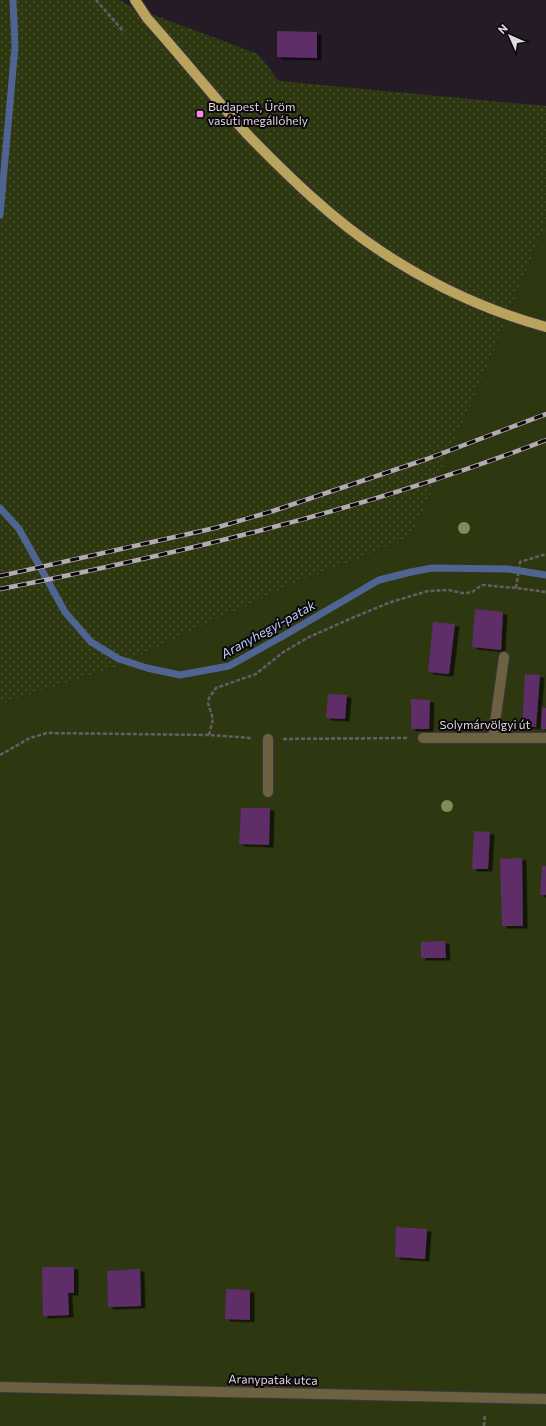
<svg xmlns="http://www.w3.org/2000/svg" width="546" height="1426" font-family="Commissioner,sans-serif">
<defs>
<pattern id="grass-dots" width="8" height="8" patternUnits="userSpaceOnUse"><rect width="8" height="8" fill="#2e3810"/><path d="M2 2h.1M6 6h.1" fill="none" stroke="#4c5432" stroke-width="1.8" stroke-linecap="round"/></pattern>
<filter id="shadow"><feDropShadow dx="4.5" dy="2.5" stdDeviation="0" flood-color="#0009"/></filter>
</defs>
<rect width="100%" height="100%" fill="#241b26"/>
<!-- grass -->
<path fill="url(#grass-dots)" d="M0,0h119l16,8 123,46 21,27 267,25v117l-67,163 -67,149 -48,22 -65,24 -186,87 -113,36z"/>
<!-- garden -->
<path fill="#2e3810" d="M546,223v1203h-546v-722l113,-36 186,-87 65,-24 48,-22 67,-149z"/>
<g fill="none" stroke-linecap="round" stroke-linejoin="round">
<!-- stream -->
<path stroke="#4f6490" stroke-width="7" d="M0,215l15,-168 -2,-47
M0,508l19,21 46,83 26,30 28,17 28,9 33,7 49,-9 54,-30 96,-56 32,-8 21,-4 76,1 38,6"/>
</g>
<!-- building -->
<path fill="#5e2d68" filter="url(#shadow)" d="M277,31l40,1v26l-40,-1z
M475,609l28,3 -2,38 -29,-3z
M433,622l22,2 -6,50 -21,-2z
M525,674l15,1 -4,52 -14,-1z
M328,694l19,1 -2,24 -19,-1z
M411,699l19,1 -1,29h-18z
M542,707l4,1v21h-5z
M241,808h29l-1,37 -30,-1z
M474,831l16,1 -2,37h-16z
M522,858l1,68h-21l-2,-67z
M542,866h4v29h-6z
M445,941l1,17h-25v-16z
M396,1227l31,2 -2,30 -30,-2z
M42,1267h32v26h-6l1,22 -26,1z
M140,1269l1,37 -33,1 -1,-36z
M226,1289l24,1v30l-25,-1z"/>
<g fill="none" stroke-linecap="round" stroke-linejoin="round">
<!-- service casing -->
<g stroke="#3e3540" stroke-width="12">
<path id="service" d="M493,737l11,-80
M268,739v53"/>
</g>
<!-- minor casing -->
<g stroke="#3e3540" stroke-width="12">
<path id="minor" d="M423,738h123
M0,1387l546,12"/>
</g>
<!-- primary casing -->
<g stroke="#3e3540" stroke-width="12">
<path id="primary" d="M135,0l12,18c23,26 45,52 67,78 11,13 22,26 34,39 41,42 85,85 134,117 50,33 106,59 164,75"/>
</g>
<!-- path -->
<path stroke="#655d67" stroke-width="2.5" stroke-dasharray="4 2" stroke-linecap="butt" d="M96,0l28,32
M516,588l4,-26 26,-8
M209,735l4,-16 -5,-16 1,-5 7,-10 40,-14 26,-21 25,-15 45,-20 39,-16 37,-11 21,-1 12,3h6l5,-1 10,-7 34,3 30,4
M283,739l125,-1
M0,755l30,-17 17,-5 162,2 43,3
M484,1426l1,-12"/>
<!-- service -->
<use href="#service" stroke="#6c6140" stroke-width="10"/>
<!-- minor -->
<use href="#minor" stroke="#6c6140" stroke-width="10"/>
<!-- primary -->
<use href="#primary" stroke="#baa35d" stroke-width="10"/>
<!-- rail casing -->
<g stroke="#b2abb3" stroke-width="4.5">
<path id="rail" d="M0,576l215,-48 58,-17 154,-52 119,-45
M0,589c54,-10 107,-22 160,-34 131,-30 260,-66 386,-115"/>
</g>
<!-- rail -->
<use href="#rail" stroke="#0b070c" stroke-width="3" stroke-dasharray="9" stroke-linecap="butt"/>
</g>
<!-- trees -->
<g fill="#808d56">
<circle cx="464" cy="528" r="6"/>
<circle cx="447" cy="806" r="6"/>
</g>
<!-- markers -->
<rect fill="#fa87e7" stroke="#0b070c" stroke-width="1.5" x="196" y="110" width="8" height="8" rx="2"/>
<g text-anchor="middle" stroke-width="4" stroke-linejoin="round" paint-order="stroke">
<!-- poi labels -->
<g font-size="12" fill="#ded8df" stroke="#0b070c" text-anchor="start">
<text x="208" y="111">Budapest, Üröm<tspan x="208" dy="14">vasúti megállóhely</tspan></text>
</g>
<!-- street labels -->
<g font-size="12" fill="#ded8df" stroke="#0b070c">
<text x="485" y="729">Solymárvölgyi út</text>
<text transform="translate(273 1380) rotate(1)" y="4">Aranypatak utca</text>
</g>
<!-- water labels -->
<g font-size="13" font-style="italic" fill="#bcd2f6" stroke="#0b070c">
<text transform="translate(268 629) rotate(-29)" y="5">Aranyhegyi-patak</text>
</g>
</g>
<!-- north arrow -->
<g transform="translate(510 36) rotate(315)" stroke="#0b070c" stroke-width="3" paint-order="stroke">
<path d="M0-3L7 15L0 10L-7 15Z" fill="#ded8df"/>
<text y="-6" font-size="11" font-weight="bold" text-anchor="middle" fill="#ded8df">N</text>
</g>
</svg>
